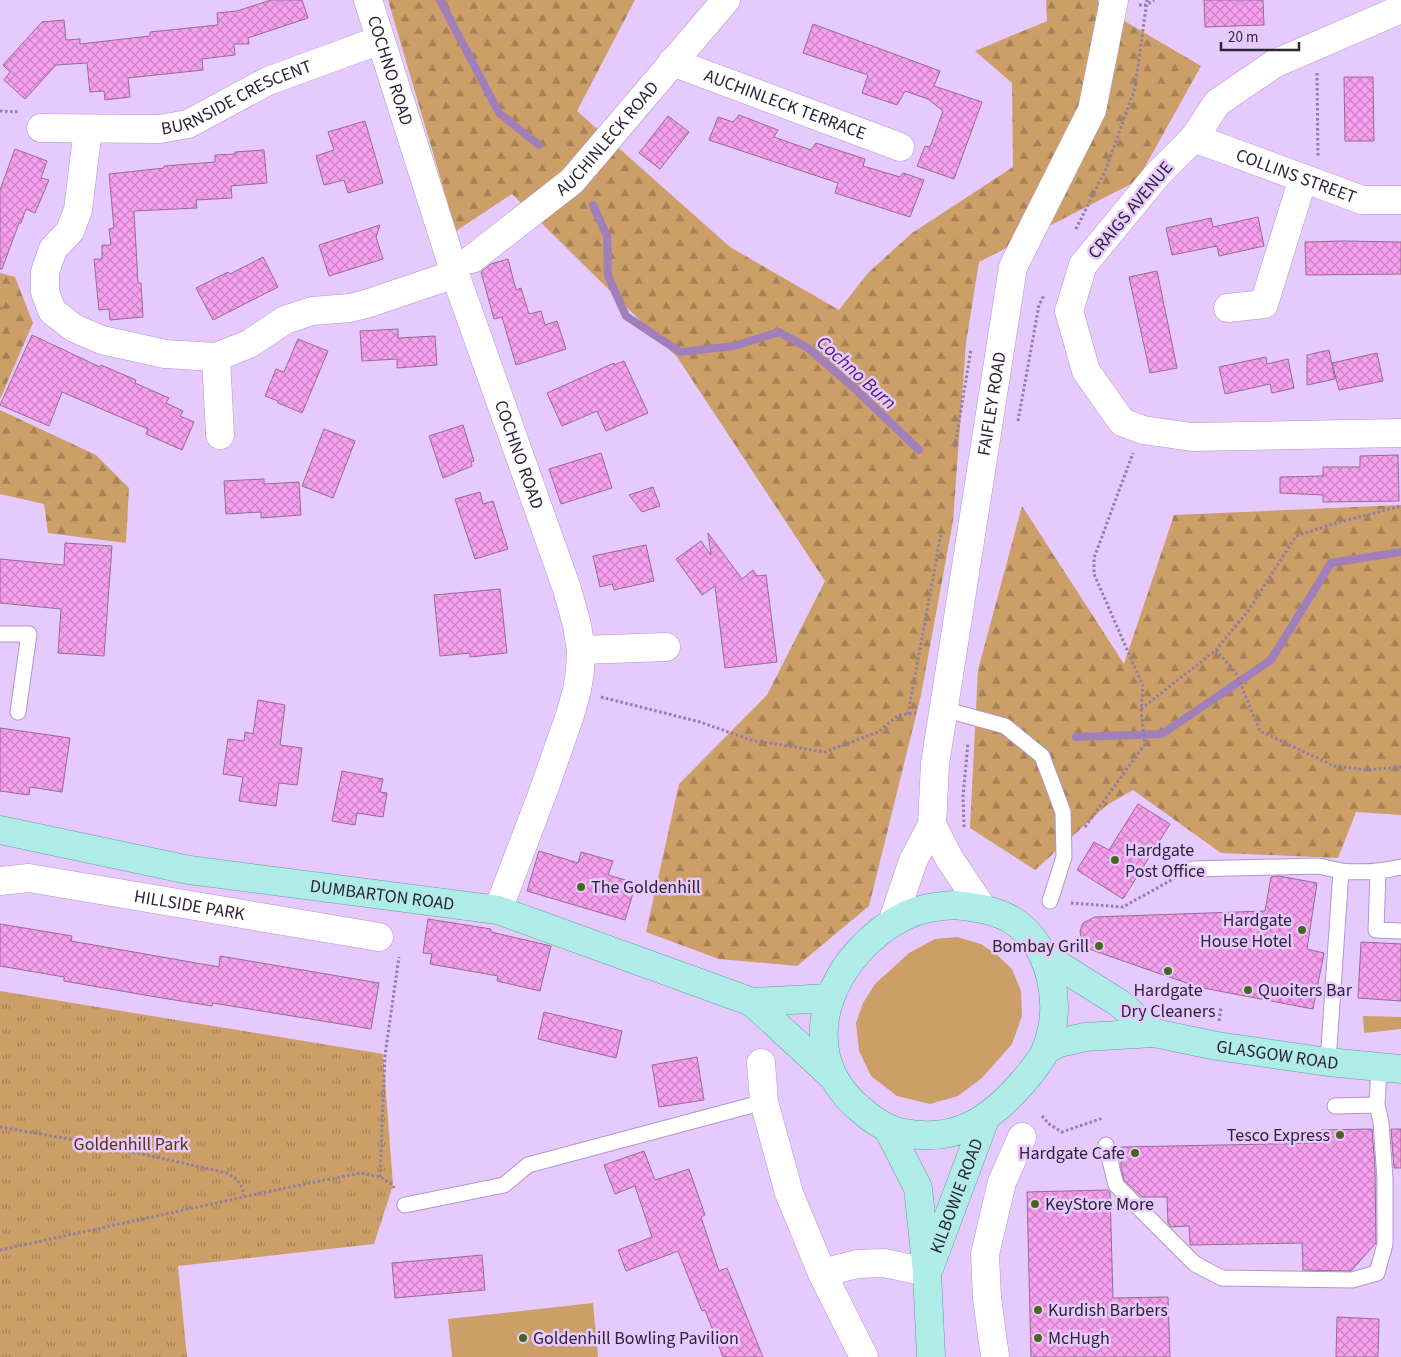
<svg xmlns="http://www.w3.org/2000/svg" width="1401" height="1357" font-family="'Source Sans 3',sans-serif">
<defs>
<pattern id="forest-firs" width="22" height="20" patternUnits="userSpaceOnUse" patternTransform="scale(1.25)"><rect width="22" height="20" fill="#cc9e68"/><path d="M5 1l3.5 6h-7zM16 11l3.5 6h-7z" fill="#a68156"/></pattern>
<pattern id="park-tufts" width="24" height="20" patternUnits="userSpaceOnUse" patternTransform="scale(1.25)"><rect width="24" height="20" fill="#cc9e68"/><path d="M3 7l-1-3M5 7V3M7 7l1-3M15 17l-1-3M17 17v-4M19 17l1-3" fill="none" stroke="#a68156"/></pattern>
<pattern id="building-cross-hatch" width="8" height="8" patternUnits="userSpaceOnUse" patternTransform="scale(1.25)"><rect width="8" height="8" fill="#f7a0ef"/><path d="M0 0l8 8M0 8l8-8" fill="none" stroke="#c882c2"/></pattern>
</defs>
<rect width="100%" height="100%" fill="#e7cafd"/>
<!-- grass -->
<path fill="#cc9e68" d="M957,937l24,7 16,11 15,14 9,22 1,25 -10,28 -30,34 -24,18 -28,8 -33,-8 -26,-20 -12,-25 -3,-28 7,-20 12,-19 34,-31 26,-14z
M1363,1016l38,1v12l-37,4z
M593,1303l5,54h-146l-4,-38z"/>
<!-- forest -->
<path fill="url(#forest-firs)" d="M388,0h247l-58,111 153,136 109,63 29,-37 44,-40 101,-66 -1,-84 -37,-32 72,-30 -1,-21h52l1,6 102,60 -64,115 -158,81 -13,81 -13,178 -32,174 -52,211 -72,60 -78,-7 -73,-27 33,-148 88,-89 58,-114 -148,-224 -165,-163 -56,37z
M0,273l15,4 18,46 -33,76z
M0,410l96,45 33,33 -3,55 -78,-10 -4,-29 -44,-10z
M1401,505v310l-45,-3 -18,46 -117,-5 -88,-63 -26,15 -72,65 -65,-42 8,-158 44,-164 102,158 50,-149z"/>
<!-- park -->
<path fill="url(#park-tufts)" d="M0,991l383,63 10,131 -19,59 -196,22 9,91h-187z"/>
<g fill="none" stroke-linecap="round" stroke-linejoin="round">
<!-- stream -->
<path stroke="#a07fba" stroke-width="8" d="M440,0l59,113 40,32
M593,205l14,31 1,40 18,40 54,36 54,-6 45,-14 29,16 46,40 65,62
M1076,737l86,-3 109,-74 60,-97 70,-11"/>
</g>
<!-- building -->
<path fill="url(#building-cross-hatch)" stroke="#966c91" d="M271,0h31l6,18 -60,20 1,6h-15l1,11 -33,4 1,11 -75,8 2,19 -25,3 -1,-9 -14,1 -3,-29 -31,2 -31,34 -21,-19 6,-8 -7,-7 39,-43 22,-2 2,20 14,-1v5l70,-8v-4l68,-7 -1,-12 20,-2z
M1204,0h59l1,25 -59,2z
M813,24l127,47 -6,15 48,16 -28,77 -37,-13 8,-20 5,1 13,-36 -15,-12 -23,-8 -8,14 -35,-12 6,-18 -65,-22z
M1344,77h29l1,64h-29z
M739,115l39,15 -4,7 37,13 5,-7 49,16 -2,7 37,11 3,-4 21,7 -14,37 -75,-24 3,-10 -129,-43 9,-23 15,5z
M668,116l21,16 -29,37 -21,-16z
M365,121l18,62 -35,10 -4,-13 -20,5 -8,-29 18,-6 -6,-18z
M15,149l32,12 -6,17 8,2 -14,33 -9,-4 -5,14h-2l-17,46h-2v-79z
M264,150l3,33 -36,3 1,12 -36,2 1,8 -63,3 4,72h3l2,34 -33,3 -1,-11 -10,1 -5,-51h8v-14h9l-2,-16 5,-1 -5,-54 55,-6v-2l51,-4v-7l20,-1v-2z
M1258,217l6,29 -45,10 -2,-10 -45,9 -6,-27 45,-10 2,9z
M380,225l-4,12 7,22 -54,17 -10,-31z
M1343,241l58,1v32l-95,1 -1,-33z
M263,257l15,30 -65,33 -17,-32 32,-16 2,2z
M508,259l8,31 5,-2 8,26 12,-3 4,14 12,-4 9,28 -50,16 -14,-48 -8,2 -13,-47 10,-8z
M1157,271l20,97 -27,5 -21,-96z
M398,329v9l37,-2 2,29 -40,3v-9l-35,2 -2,-30z
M32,335l68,32 1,-2 35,15 -1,3 34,15 -3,5 17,8 -3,5 14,6 -12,28 -36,-16 2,-5 -86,-37 -13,34 -49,-21z
M298,339l30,12 -26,62 -24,-10v-2l-13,-5 11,-27 8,3z
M1329,350l6,29 -28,6v-30z
M1377,353l6,28 -44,9 -7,-27z
M1266,357l1,7 21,-5 6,29 -22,5 -2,-9 -45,10 -6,-27z
M624,361l24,52 -42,18 -9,-20 -35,15 -15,-33 67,-30v2z
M463,425l11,36 -3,1 1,4 -29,12 -14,-42z
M324,429l31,12 -22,57 -31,-12z
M601,453l11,35 -51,16 -12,-35z
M1398,455l1,46 -76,1v-7l-43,-2v-16l43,-1v-9h37v-11z
M264,479v5l35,-2 2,33 -40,3v-6l-35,2 -2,-33z
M653,487l7,19 -18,6 -13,-17z
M480,492l3,12 10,-3 15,48 -33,10 -20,-60z
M708,533l34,46 11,-9 4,6 9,-1 11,87 -52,6 -10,-82 -13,9 -26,-36 25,-18 10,14z
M65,543l47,3 -8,110 -46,-3 3,-44 -61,-6v-44l64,6z
M646,545l8,36 -40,9 -2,-6 -12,3 -7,-31z
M500,589l7,64 -37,4v-4l-30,3 -6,-61z
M258,700l27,5 -5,40 22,3 -5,37 -18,-2 -3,23 -37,-5 4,-24 -20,-3 5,-35 16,2 1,-9 8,2z
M0,728l70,10 -8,54 -32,-5 -1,8 -29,-4z
M342,771l41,8 -3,13 7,1 -4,24 -26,-4 -2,12 -23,-4z
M1138,804l32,20 -47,75 -46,-29 17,-28 15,8z
M539,851l39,12 3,-11 32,9 -5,14 28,8 -11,37 -98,-29z
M1279,876l38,7 -10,66 17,4 -11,56 -115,-22 -112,-39 -4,-6 -2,-11 3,-8 12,-6 170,-6 6,-34z
M428,919l63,10v3l60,14 -11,45 -43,-10 1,-5 -68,-12 2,-10 -9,-1z
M0,924l72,12 -1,5 148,26 1,-11 159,27 -8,46 -158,-26 -1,3 -56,-9 -92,-16v-4l-64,-11z
M1361,942l40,2v57l-43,-3z
M544,1012l78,19 -6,27 -78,-19z
M697,1057l7,43 -45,7 -7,-42z
M1372,1129l3,39 1,75 -25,28 -48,-1 -1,-27 -112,2 -1,-19 -18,1 -3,-4 -1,-26h-25l-18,-17 -3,-12v-21l200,-4v-13z
M1391,1129h10v39h-7z
M644,1151l11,29 34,-11 16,46 -4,2 18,54 8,-3 36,89h-40l-18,-47 -3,1 -24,-60 -52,20 -8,-21 34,-13 -17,-51 -20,8 -11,-29z
M1108,1190l2,3 3,105 55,-1 2,60h-139l-4,-165z
M482,1255l3,35 -90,8 -3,-35z
M1337,1317l42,2 -1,38h-42z"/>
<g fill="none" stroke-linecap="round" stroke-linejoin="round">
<!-- lane casing -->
<g stroke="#b196c6" stroke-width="17">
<path id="lane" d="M0,634h29l-11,78
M943,709l62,17 37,30 21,56 1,45 -14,44
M1193,869l126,-3 22,5
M1378,872l-2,58 25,1
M1328,1062l13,-191c21,2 39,1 60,-4
M1377,1105l2,-37
M1106,1145l10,40 79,79 27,14 130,2 25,-7 8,-29v-65l-4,-57 -4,-17 -42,1
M405,1205l99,-20 24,-20 236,-63"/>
</g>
<!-- street casing -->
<g stroke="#b196c6" stroke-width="29">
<g id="street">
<path d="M1401,9l-127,55 -57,39 -23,35 -36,36 -75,91 -14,46 17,60 36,51 21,8 49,7 209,-4"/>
<path id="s1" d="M672,62l228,85"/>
<path id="s2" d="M41,128l119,1 28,-5 80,-43 112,-41"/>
<path d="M88,129l-10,81 -8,21 -17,18 -8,23v20l7,19 22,17 28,12 63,14 51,3 33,-13 36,-24 27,-9 38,-3 16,-4 89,-30"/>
<path id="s3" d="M1194,138l168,62h39"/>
<path id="s4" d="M472,259l100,-78 154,-181"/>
<path d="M1228,308l36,-4 39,-126"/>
<path d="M216,357l4,78"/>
<path d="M581,650l85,-3"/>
<path id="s5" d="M0,881l29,-3 350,59"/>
<path d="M761,1063l3,39 25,91 33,80 42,84"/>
<path d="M822,1273l35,-9 27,-1 43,9"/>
<path d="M995,1357l-8,-59 -2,-44 17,-72 20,-45"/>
</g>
</g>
<!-- secondary casing -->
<g stroke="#b196c6" stroke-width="29">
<g id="secondary">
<path id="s6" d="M368,0l87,274 112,315 10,36 4,25 -1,21 -3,19 -7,25 -27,77 -45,118"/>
<path d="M932,825l17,33 34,51"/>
<path id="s7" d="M892,923l21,-62 19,-36 3,-61 78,-497 79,-157 22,-110"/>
</g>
</g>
<!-- primary casing -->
<g stroke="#619ea0" stroke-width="29">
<g id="primary">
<path id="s8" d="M0,830l189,40 309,40 254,92 80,74"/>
<path d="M954,905c21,2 43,5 61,17 38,26 48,86 31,127 -5,12 -15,24 -24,34 -32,37 -66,60 -118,50 -18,-3 -32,-13 -45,-25 -71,-60 -25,-159 48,-193 15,-7 31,-9 47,-10z"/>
<path d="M1044,956l75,47 35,30"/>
<path d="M752,1002l78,-4"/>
<path id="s9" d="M1046,1050l13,-7 26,-6 69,-4 63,13 111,16 73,7"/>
<path d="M888,1129l30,59 9,84 4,85"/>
<path id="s10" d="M930,1266l55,-147"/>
</g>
</g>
<!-- path -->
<path stroke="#917da1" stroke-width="3" stroke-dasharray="2.5 2.5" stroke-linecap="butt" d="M1139,5h7l8,-5
M1317,73l1,84
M0,111l20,1
M1076,229l30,-60 29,-81 12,-88
M0,307v5
M1018,421l21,-116 5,-10
M955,447l16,-98
M1216,650l20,23 24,58 74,35 34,4 33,-3
M601,697l99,25 51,18 74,12 53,-20 21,-17 17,-2
M1141,709l75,-59 32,-39 48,-75 40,-13 65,-17
M908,714l33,-180
M964,827l-1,-31 5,-53
M1085,827l60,-83 -4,-34 2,-24 -49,-112v-16l39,-105
M1071,903l52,4 52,-29
M1219,1021l2,-14
M1042,1116l7,8 13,8 41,-14
M0,1127l98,17 129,29c11,6 15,11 17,23
M380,1177l5,-122 14,-98
M0,1250l285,-62 76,-15 19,4 13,8 1,3"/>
<!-- lane -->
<use href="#lane" stroke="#fff" stroke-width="15"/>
<!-- street -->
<use href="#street" stroke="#fff" stroke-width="28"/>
<!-- secondary -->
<use href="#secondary" stroke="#fff" stroke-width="28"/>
<!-- primary -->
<use href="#primary" stroke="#b0ece8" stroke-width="28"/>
</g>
<!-- markers -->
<g fill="#46661b" stroke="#e7cafd" stroke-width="2">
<circle cx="1115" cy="860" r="5"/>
<circle cx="581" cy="887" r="5"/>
<circle cx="1302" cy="930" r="5"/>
<circle cx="1099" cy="946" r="5"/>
<circle cx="1168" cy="971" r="5"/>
<circle cx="1248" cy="990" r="5"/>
<circle cx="1340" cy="1135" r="5"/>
<circle cx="1135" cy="1153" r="5"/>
<circle cx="1035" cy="1204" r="5"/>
<circle cx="1038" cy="1310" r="5"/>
<circle cx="523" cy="1338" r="5"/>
<circle cx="1038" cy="1338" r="5"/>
</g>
<g text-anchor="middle" stroke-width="5" stroke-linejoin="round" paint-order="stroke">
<!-- street labels -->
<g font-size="18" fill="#2f2437" stroke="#e7cafd">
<text dy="6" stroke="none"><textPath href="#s6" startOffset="74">COCHNO ROAD</textPath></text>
<text dy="6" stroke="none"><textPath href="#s2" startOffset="202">BURNSIDE CRESCENT</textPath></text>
<text dy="6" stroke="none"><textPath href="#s1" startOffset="121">AUCHINLECK TERRACE</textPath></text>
<text dy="6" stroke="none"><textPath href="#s4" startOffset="182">AUCHINLECK ROAD</textPath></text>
<text dy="6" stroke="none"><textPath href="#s3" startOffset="109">COLLINS STREET</textPath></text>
<text transform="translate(1130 210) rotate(-50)" y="6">CRAIGS AVENUE</text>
<text dy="6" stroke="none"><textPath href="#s7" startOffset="532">FAIFLEY ROAD</textPath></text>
<text dy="6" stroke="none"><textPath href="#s6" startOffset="479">COCHNO ROAD</textPath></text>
<text dy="6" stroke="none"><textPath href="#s8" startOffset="388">DUMBARTON ROAD</textPath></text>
<text dy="6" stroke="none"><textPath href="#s5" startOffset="192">HILLSIDE PARK</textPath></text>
<text dy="6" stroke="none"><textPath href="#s9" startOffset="236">GLASGOW ROAD</textPath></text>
<text dy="6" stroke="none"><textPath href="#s10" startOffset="75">KILBOWIE ROAD</textPath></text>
</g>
<!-- poi labels -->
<g font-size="18" fill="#2f2437" stroke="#e7cafd" text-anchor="start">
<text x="1125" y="856">Hardgate<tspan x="1125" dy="21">Post Office</tspan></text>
<text x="591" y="893">The Goldenhill</text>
<text x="1292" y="926" text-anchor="end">Hardgate<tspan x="1292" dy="21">House Hotel</tspan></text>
<text x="1089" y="952" text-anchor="end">Bombay Grill</text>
<text x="1168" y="996" text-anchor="middle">Hardgate<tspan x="1168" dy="21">Dry Cleaners</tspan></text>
<text x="1258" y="996">Quoiters Bar</text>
<text x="1330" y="1141" text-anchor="end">Tesco Express</text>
<text x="1125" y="1159" text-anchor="end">Hardgate Cafe</text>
<text x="1045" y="1210">KeyStore More</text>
<text x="1048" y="1316">Kurdish Barbers</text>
<text x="533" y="1344">Goldenhill Bowling Pavilion</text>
<text x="1048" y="1344">McHugh</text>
</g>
<!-- park labels -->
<g font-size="18" fill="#55360d" stroke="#e7cafd">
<text x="131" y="1150">Goldenhill Park</text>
</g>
<!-- water labels -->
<g font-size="19" font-style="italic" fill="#4c166a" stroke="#e7cafd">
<text transform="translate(857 372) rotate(42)" y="7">Cochno Burn</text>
</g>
</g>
<!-- scale -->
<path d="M1221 42v8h78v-8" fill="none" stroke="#2f2437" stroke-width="2.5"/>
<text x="1228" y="42" font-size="15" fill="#2f2437" stroke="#e7cafd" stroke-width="4" paint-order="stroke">20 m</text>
</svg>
